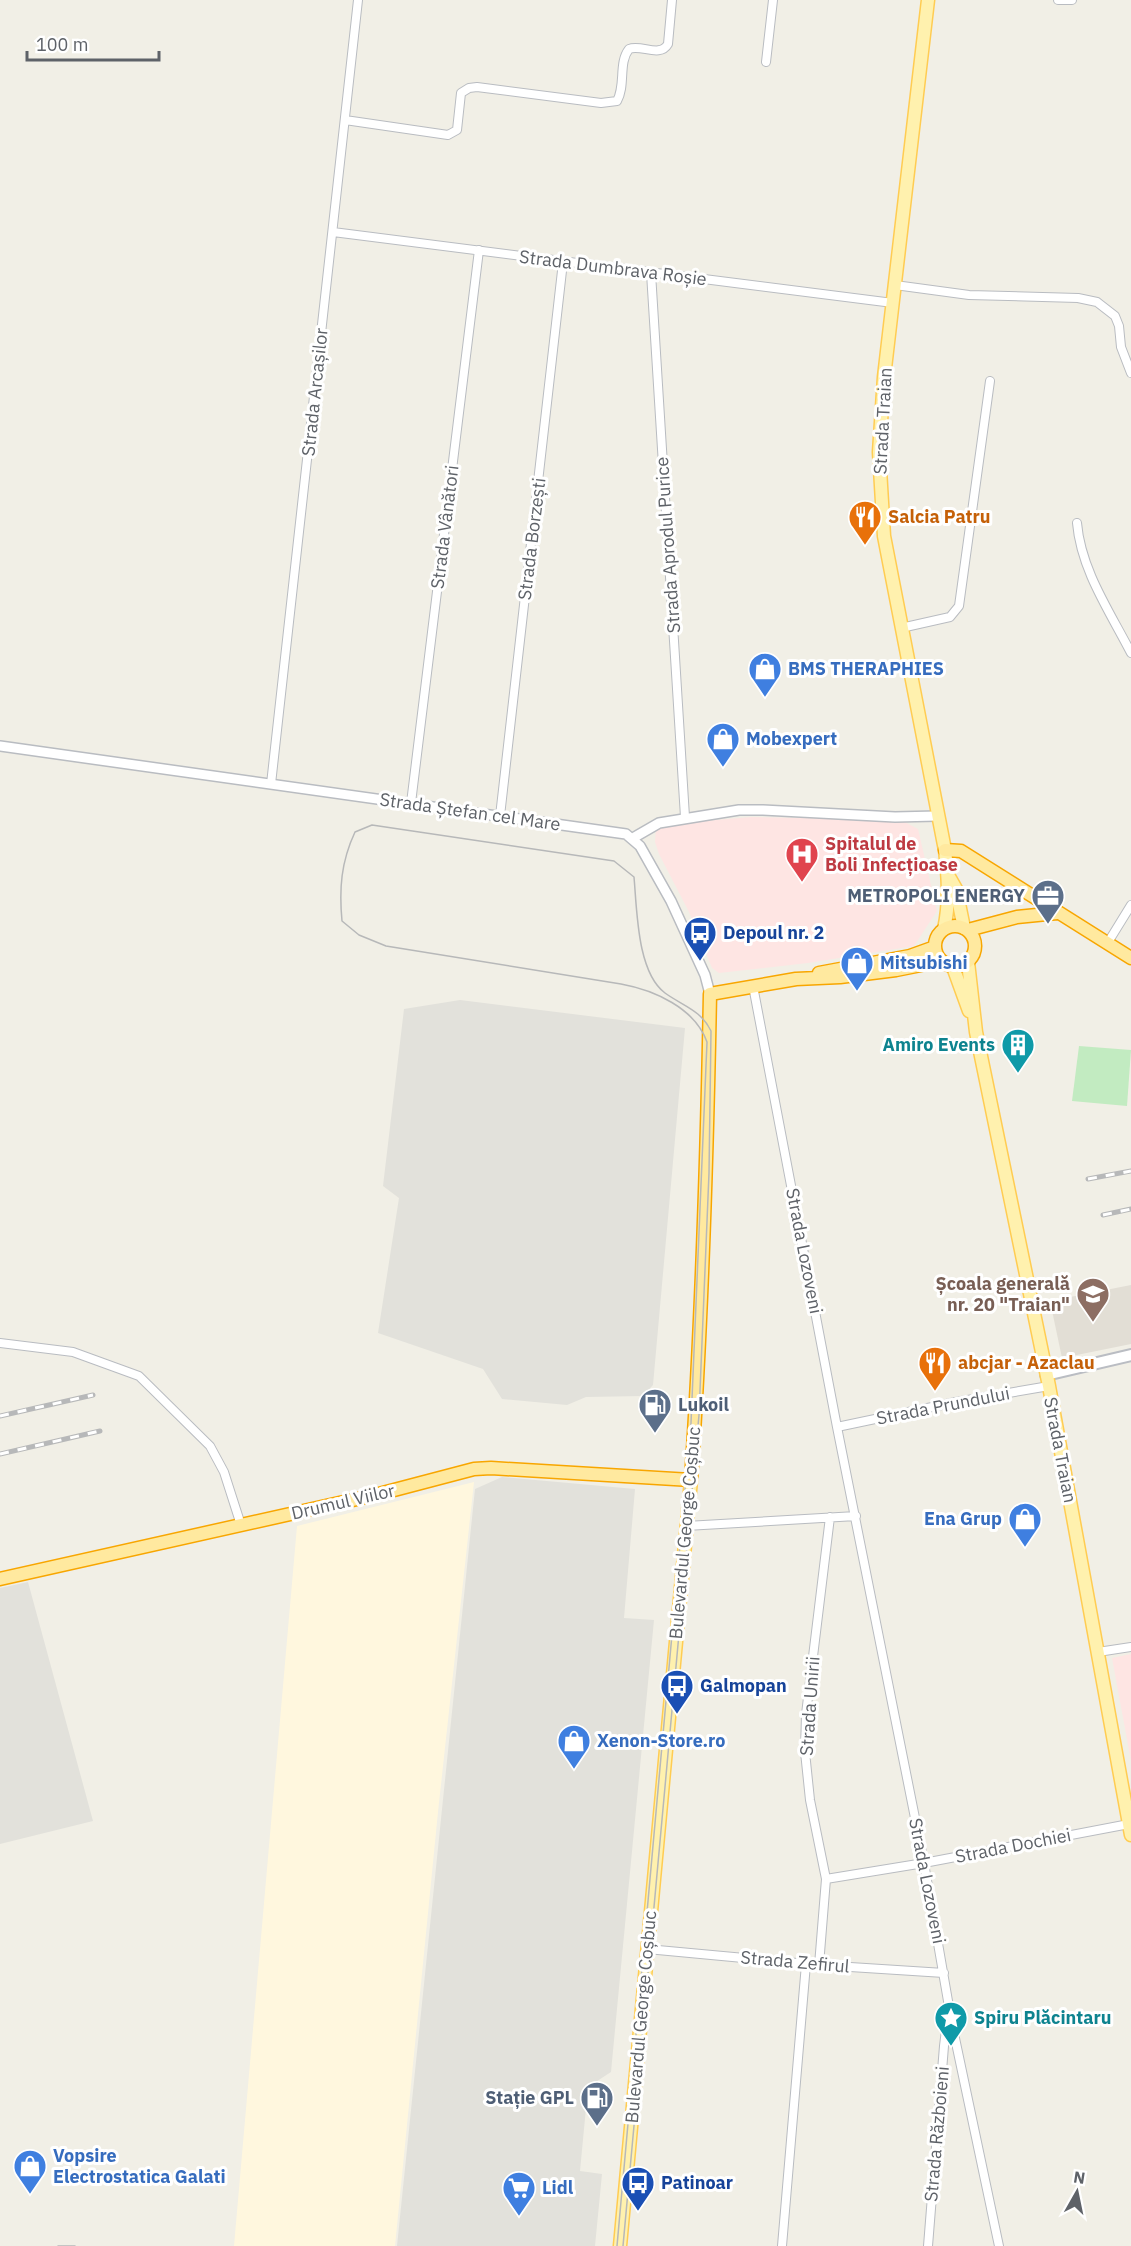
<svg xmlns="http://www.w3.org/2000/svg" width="1131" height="2246" font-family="'IBM Plex Sans',sans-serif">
<rect width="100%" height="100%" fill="#f1efe6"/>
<!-- commercial -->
<path fill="#fff7de" d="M474,1482l-36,330 -43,434h-161l63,-720z"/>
<!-- industrial -->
<path fill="#e2e1db" d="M460,1000l225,28 -32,357 -10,11 -57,1 -19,8 -65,-6 -19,-30 -105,-36 21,-135 -16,-12 21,-177z
M502,1477l133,12 -11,129 30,2 -43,452 -23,15 -8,84 22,3 -7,72h-198l78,-757z
M28,1582l65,239 -93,23v-256z"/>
<!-- education -->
<path fill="#e2ded5" d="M1131,1285v59l-69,14 -12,-57z"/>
<!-- medical -->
<path fill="#fee5e3" d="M751,817l150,3 17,9 19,82 -23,35 -106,17 -89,10 -7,-5 -23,-56 -30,-58 -4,-12 1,-13 37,-7z
M1131,1654v107l-19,-103z"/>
<!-- green -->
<path fill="#c2ebc1" d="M1079,1046l52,4 -4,56 -55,-5z"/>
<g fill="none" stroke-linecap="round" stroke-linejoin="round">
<!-- minor casing -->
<g stroke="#b9bcc1" stroke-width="10">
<path id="minor" d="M1058,0h14
M766,62l7,-62
M345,120l103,15 9,-5 4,-37 8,-5 8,-1 124,16 16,-2c9,-16 1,-38 12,-52 12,-5 31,9 39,-5l4,-44
M333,232l560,71
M651,273l34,544
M895,285l74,10 109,3 19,4 18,14 4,10 2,21 10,26
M1077,523c4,47 33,89 54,130
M901,628l49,-11 9,-11 31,-225
M271,784l87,-784
M411,803l68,-553
M500,816l63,-554
M1107,944l24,-39
M753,986l84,441 87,436 28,161 47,222
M0,1343l73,9 66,24 71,70 14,26 17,53
M837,1427l119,-25 93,-16
M686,1526l170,-10
M1098,1652l33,-5
M826,1879l98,-16 205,-39
M647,1949l172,16 125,8
M819,1965l7,-86 -16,-79 -5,-48 1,-38 24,-197
M782,2246l24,-282
M928,2246l16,-200 2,-16 6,-6"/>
</g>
<!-- tertiary casing -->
<g stroke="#b9bcc1" stroke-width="12">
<path id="tertiary" d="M0,746l626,88 14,12 31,55 34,74 5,19
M633,838l26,-15 80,-13h24l132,7 42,-1"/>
</g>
<!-- secondary casing -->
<g stroke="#babdc3" stroke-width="14">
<path id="secondary" d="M1046,1375l85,-20"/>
</g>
<!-- primary casing -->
<g stroke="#ffcc52" stroke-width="15">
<path id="primary" d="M928,0l-44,377 -5,75 5,84 61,314c3,26 5,53 -1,79
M948,875l8,14 8,39
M968,962l8,70 73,354 82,449
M953,967l16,44
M620,2246l71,-766"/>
</g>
<!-- trunk casing -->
<g stroke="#f8a600" stroke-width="15">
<path id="trunk" d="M945,850l16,1 170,107
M935 946a20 20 0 1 1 40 0a20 20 0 1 1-40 0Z
M968,930l49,-13 40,-4
M819,973l91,-17 25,-9
M0,1579l375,-84 99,-26 17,-1 200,12c11,-162 16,-323 19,-486l86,-15 44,-2 56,-7 45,-9"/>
</g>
<!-- minor -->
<use href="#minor" stroke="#fff" stroke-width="8"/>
<!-- tertiary -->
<use href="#tertiary" stroke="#fff" stroke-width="9"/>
<!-- secondary -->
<use href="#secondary" stroke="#fff" stroke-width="10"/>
<!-- primary -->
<use href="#primary" stroke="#fff1ae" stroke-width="12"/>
<!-- trunk -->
<use href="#trunk" stroke="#ffe99f" stroke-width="12"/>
<!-- tram -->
<path stroke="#b7b8b9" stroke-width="1.5" d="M58,2246h17
M617,2246l74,-823 16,-381c-12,-34 -53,-52 -86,-58l-235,-38 -27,-11 -17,-14c-3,-32 -1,-59 13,-89l17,-7 242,36 20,16c3,33 3,95 31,116 18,13 36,17 46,38l-2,142 -10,242 -76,831"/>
<!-- rail casing -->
<g stroke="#b7b8b9" stroke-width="5">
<path id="rail" d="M1088,1179l43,-8
M1103,1215l28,-6
M0,1416l93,-21
M0,1454l100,-23"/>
</g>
<!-- rail -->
<use href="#rail" stroke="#fff" stroke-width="3" stroke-dasharray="9" stroke-linecap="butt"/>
</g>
<!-- icons -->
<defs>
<g id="restaurant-pin" transform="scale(1.725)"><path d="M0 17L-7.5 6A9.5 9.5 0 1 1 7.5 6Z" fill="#e8710a" stroke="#fff"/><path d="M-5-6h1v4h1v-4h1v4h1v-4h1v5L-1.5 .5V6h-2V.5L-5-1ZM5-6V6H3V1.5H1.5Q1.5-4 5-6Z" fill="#fff"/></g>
<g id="shop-pin" transform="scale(1.725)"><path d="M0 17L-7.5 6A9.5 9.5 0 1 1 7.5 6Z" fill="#3f7fe0" stroke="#fff"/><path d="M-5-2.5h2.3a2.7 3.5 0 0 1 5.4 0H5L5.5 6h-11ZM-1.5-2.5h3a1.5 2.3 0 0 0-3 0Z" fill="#fff"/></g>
<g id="hospital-pin" transform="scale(1.725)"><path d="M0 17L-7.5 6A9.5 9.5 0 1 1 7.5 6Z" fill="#e0444e" stroke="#fff"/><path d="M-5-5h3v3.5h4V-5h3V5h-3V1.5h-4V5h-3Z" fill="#fff"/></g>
<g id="office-pin" transform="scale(1.725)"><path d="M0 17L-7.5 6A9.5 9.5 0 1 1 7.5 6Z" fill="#5c6f8a" stroke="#fff"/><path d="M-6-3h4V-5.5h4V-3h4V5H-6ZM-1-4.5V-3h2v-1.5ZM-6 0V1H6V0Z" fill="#fff"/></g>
<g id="bus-pin" transform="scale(1.725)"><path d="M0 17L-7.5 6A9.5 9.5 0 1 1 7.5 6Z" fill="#1a4fb4" stroke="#fff"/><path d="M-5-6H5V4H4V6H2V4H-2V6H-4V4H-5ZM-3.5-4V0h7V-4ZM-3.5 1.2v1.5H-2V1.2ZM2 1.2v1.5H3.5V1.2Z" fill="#fff"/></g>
<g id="building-pin" transform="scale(1.725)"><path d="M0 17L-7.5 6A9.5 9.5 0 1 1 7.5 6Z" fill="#0f9aa8" stroke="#fff"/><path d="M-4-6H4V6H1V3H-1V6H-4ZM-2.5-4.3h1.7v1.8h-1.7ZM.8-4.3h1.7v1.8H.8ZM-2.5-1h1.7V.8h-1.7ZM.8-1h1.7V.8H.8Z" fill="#fff"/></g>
<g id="school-pin" transform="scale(1.725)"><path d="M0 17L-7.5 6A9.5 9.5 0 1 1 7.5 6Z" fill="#8d6e63" stroke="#fff"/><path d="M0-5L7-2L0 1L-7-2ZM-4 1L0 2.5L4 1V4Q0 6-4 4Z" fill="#fff"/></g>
<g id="fuel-pin" transform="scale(1.725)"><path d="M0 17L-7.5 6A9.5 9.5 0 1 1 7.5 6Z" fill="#5c6f8a" stroke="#fff"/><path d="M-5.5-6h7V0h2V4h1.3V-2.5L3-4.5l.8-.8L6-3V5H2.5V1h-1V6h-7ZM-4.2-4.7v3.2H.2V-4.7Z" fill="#fff"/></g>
<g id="sight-pin" transform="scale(1.725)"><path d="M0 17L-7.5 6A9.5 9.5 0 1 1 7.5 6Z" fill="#0f9aa8" stroke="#fff"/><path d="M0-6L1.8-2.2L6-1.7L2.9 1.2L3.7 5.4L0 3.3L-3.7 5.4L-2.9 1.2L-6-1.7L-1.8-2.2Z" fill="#fff"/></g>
<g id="supermarket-pin" transform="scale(1.725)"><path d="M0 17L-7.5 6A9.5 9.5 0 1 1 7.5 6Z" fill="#3f7fe0" stroke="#fff"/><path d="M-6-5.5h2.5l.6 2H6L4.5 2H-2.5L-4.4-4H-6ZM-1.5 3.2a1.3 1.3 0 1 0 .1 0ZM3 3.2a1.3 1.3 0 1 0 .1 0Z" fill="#fff"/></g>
</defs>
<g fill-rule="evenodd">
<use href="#restaurant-pin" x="865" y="517"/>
<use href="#shop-pin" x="765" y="669"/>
<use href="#shop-pin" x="723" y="739"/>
<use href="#hospital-pin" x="802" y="854"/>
<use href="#office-pin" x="1048" y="896"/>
<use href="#bus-pin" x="700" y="933"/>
<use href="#shop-pin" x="857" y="963"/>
<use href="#building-pin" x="1018" y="1045"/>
<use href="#school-pin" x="1093" y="1294"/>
<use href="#restaurant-pin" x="935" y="1363"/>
<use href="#fuel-pin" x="655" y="1405"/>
<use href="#shop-pin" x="1025" y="1519"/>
<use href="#bus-pin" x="677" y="1686"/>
<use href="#shop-pin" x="574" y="1741"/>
<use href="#sight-pin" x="951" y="2018"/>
<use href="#fuel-pin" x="597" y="2098"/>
<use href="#shop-pin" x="30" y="2166"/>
<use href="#bus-pin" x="638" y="2183"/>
<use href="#supermarket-pin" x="519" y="2188"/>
</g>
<g text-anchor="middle" stroke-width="6" stroke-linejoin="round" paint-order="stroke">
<!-- street labels -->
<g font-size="18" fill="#5e6268" stroke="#fff">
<text transform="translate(613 268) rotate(7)" y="6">Strada Dumbrava Roșie</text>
<text transform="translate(315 392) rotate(-84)" y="6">Strada Arcașilor</text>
<text transform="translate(883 421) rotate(-87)" y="6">Strada Traian</text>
<text transform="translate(445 527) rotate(-83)" y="6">Strada Vânători</text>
<text transform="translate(532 539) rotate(-83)" y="6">Strada Borzești</text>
<text transform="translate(668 545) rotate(-94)" y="6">Strada Aprodul Purice</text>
<text transform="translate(470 812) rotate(8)" y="6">Strada Ștefan cel Mare</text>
<text transform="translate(804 1251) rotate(79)" y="6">Strada Lozoveni</text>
<text transform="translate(943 1406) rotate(-11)" y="6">Strada Prundului</text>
<text transform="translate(1060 1450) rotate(79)" y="6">Strada Traian</text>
<text transform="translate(343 1502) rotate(-13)" y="6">Drumul Viilor</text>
<text transform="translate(685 1533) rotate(-85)" y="6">Bulevardul George Coșbuc</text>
<text transform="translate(810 1706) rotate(-86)" y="6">Strada Unirii</text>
<text transform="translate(1013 1846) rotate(-11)" y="6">Strada Dochiei</text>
<text transform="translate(927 1881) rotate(79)" y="6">Strada Lozoveni</text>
<text transform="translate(795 1962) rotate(5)" y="6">Strada Zefirul</text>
<text transform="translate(641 2017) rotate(-85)" y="6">Bulevardul George Coșbuc</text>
<text transform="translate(937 2134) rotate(-85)" y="6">Strada Războieni</text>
</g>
<!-- food labels -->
<g font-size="18" font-weight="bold" fill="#c56008" stroke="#fff" text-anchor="start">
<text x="888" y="523">Salcia Patru</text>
<text x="958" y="1369">abcjar - Azaclau</text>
</g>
<!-- shop labels -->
<g font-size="18" font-weight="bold" fill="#366cbe" stroke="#fff" text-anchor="start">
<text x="788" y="675">BMS THERAPHIES</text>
<text x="746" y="745">Mobexpert</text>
<text x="880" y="969">Mitsubishi</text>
<text x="1002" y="1525" text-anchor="end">Ena Grup</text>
<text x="597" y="1747">Xenon-Store.ro</text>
<text x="53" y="2162">Vopsire<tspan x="53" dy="21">Electrostatica Galati</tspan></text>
<text x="542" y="2194">Lidl</text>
</g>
<!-- health labels -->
<g font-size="18" font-weight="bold" fill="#be3a42" stroke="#fff" text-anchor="start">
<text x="825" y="850">Spitalul de<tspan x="825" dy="21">Boli Infecțioase</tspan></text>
</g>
<!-- service labels -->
<g font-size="18" font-weight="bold" fill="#4e5e75" stroke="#fff" text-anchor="end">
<text x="1025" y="902">METROPOLI ENERGY</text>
<text x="678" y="1411" text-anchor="start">Lukoil</text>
<text x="574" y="2104">Stație GPL</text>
</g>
<!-- transit labels -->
<g font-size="18" font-weight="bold" fill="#164399" stroke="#fff" text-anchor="start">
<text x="723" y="939">Depoul nr. 2</text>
<text x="700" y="1692">Galmopan</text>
<text x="661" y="2189">Patinoar</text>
</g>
<!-- culture labels -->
<g font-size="18" font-weight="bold" fill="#0d838f" stroke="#fff" text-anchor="end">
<text x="995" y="1051">Amiro Events</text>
<text x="974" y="2024" text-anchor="start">Spiru Plăcintaru</text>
</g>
<!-- education labels -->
<g font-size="18" font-weight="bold" fill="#785e54" stroke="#fff" text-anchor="end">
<text x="1070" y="1290">Școala generală<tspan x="1070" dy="21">nr. 20 "Traian"</tspan></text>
</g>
</g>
<!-- north arrow -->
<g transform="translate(1077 2192) rotate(9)" stroke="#ffffff" stroke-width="4.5" paint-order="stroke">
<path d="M0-4.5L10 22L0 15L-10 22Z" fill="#5e6268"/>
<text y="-9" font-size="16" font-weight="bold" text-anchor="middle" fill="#5e6268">N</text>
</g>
<!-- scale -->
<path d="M27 51v9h132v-9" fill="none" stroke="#5e6268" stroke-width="3"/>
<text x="36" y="51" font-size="18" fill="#5e6268" stroke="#ffffff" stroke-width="4.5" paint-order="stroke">100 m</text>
</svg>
